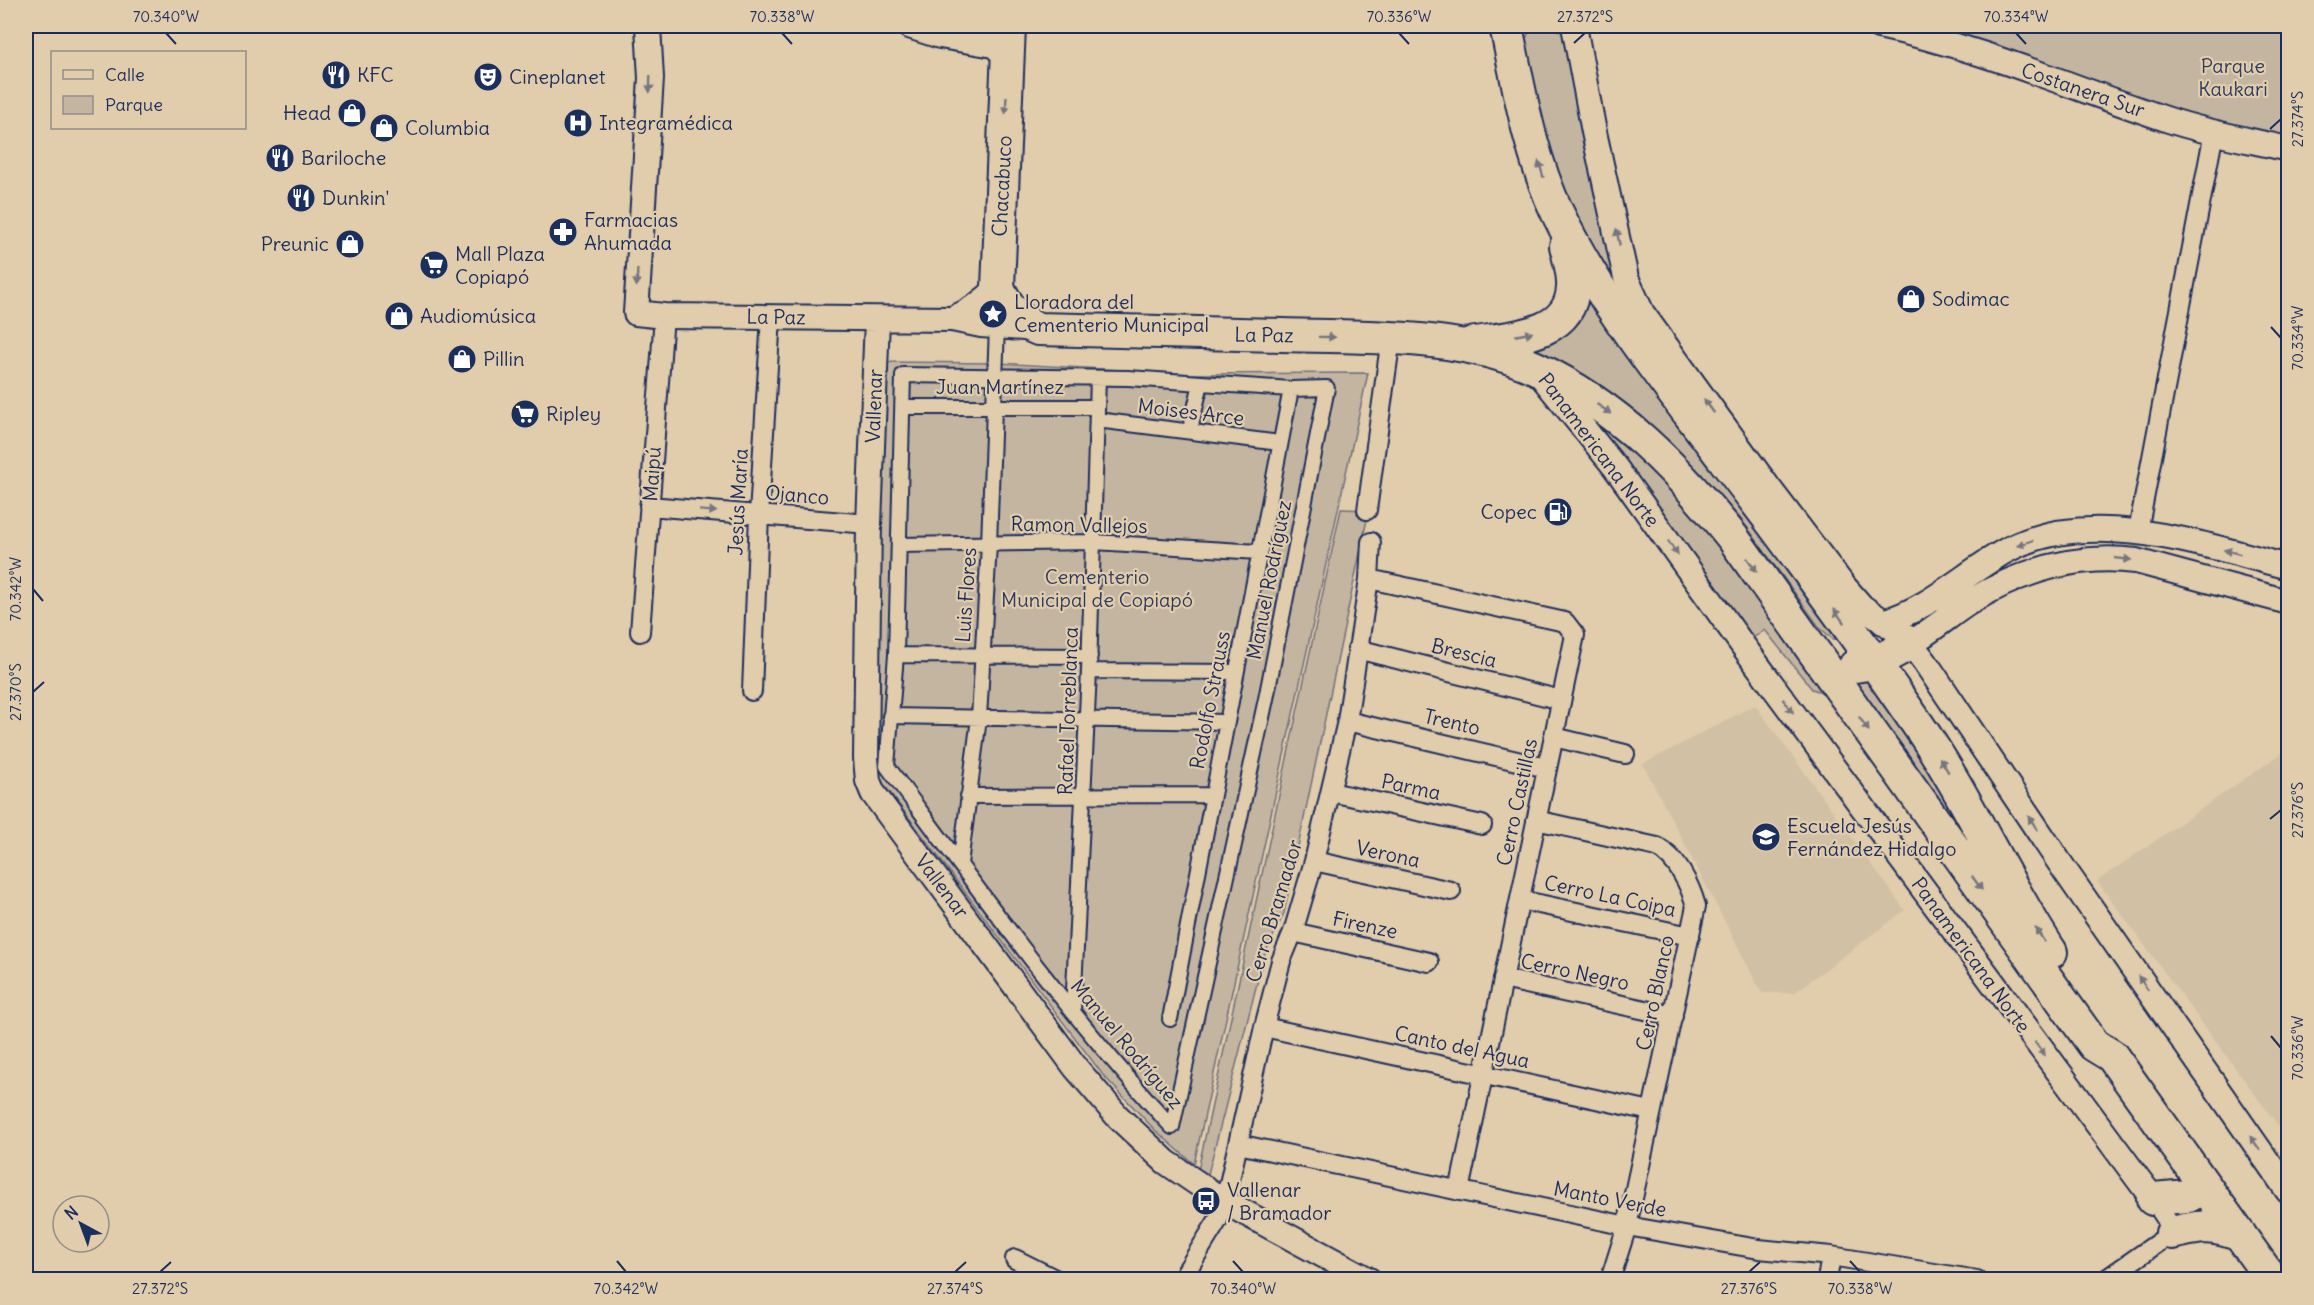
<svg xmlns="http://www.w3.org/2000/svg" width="2314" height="1305" font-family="Delius,sans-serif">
<rect width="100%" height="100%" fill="#e1ccab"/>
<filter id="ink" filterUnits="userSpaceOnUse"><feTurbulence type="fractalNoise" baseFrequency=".0167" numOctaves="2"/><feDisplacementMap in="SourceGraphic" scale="12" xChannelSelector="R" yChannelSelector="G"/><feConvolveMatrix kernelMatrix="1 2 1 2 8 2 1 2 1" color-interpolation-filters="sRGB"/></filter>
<g filter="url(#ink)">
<!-- built -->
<path fill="#d2c0a5" d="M1755,705l150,205 -111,83h-32l-119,-229z
M2288,749v390l-191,-258z"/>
<!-- green -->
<path fill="#c4b5a0" stroke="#70727f" stroke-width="1.5" d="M1539,26l14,2 11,5 66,279 -78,-138 -29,-131 7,-12z
M1916,26h372v121z
M1581,278l261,361h-9l-13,-11 -79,-109 -65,-68 -168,-101z
M883,362l114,1 194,11 177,-1 -174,791 -39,-34 -52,-55 -224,-297 -1,-218z
M1597,418l36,28 78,87 117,161 -16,-5 -47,-59 -15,10 -157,-216z
M1341,509l28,1 -85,403 -20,43 -56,218 -10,-4z
M1871,677l96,156 -10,3 -105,-154z"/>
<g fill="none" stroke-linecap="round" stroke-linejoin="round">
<!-- pedestrian casing -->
<g stroke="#1b2f5e" stroke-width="18">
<path id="pedestrian" d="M903,375l225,3 163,11 36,-1 -61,311 -94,428c-104,-112 -194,-238 -285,-361l9,-111z
M903,407h194
M1097,420l183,23
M1190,430l11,-47
M899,545l195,-3 165,10
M896,655l194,1
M1089,671l147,1
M890,716l336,6
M968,796l243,-1
M960,864l19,-146 10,-174 8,-218
M1073,1011l16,-340 9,-293
M1170,1019l121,-630"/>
</g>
<!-- minor casing -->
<g stroke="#1b2f5e" stroke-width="22">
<path id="minor" d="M649,506l220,18
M1367,510l24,-172
M2138,531l76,-399
M1369,579l196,43 10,13 -116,556
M640,632l24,-316
M1357,649l204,51
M752,691l7,-176 12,-198
M1347,721l200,47
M1554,737l71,17
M1331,792l151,33
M1536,820l121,27c20,11 33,38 39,59l-69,320 -17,54
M1314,861l137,30
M1520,900l170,36
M1293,932l136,30
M1503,979l170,37
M1264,1027l387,84
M1238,1144l389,82 132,23 72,7 146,24
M1015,1259l42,21
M1181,1280l37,-60 7,-18 39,-175 17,-66 12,-29 21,-71 33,-140 22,-142 2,-37
M1827,1280l4,-24
M2105,1280l67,-47 -2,-8 -17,-26"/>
</g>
<!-- tertiary casing -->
<g stroke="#1b2f5e" stroke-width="28">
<path id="tertiary" d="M648,26l3,52 -15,235 28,3 288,3 29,6 56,4
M909,26l31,10 54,9 14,13
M1574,26l20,106 32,146 16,35 126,174 74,97 20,23 43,29 20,26 141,210 222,319
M1879,26c100,21 194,62 290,94 39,13 80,20 119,29
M877,319l-8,205 -3,234 2,23 5,12 203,275 42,49 48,45 59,40 144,78
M952,319c19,-8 32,-17 46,-32
M1539,373l76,94 129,180 409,552
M1883,622c47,-13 84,-51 126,-73 82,-43 196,-4 279,18
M1911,643c20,-12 38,-27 57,-40 52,-32 107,-50 168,-42l152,41"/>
</g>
<!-- trunk casing -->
<g stroke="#1b2f5e" stroke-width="36">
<path id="trunk" d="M1009,26l-11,261c9,20 19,33 40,42 81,2 163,4 244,6 85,3 175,-3 254,33 81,38 142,101 197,170l361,507 18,11 160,224
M1506,26c13,62 24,130 52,188 43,89 109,170 168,248 65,85 129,172 190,260 51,73 86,156 135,230
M1470,344c37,-7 101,-6 103,-57 1,-14 -4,-28 -7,-41
M1855,666l19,-3 37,-20
M2153,1199l35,-3 17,-9
M2172,1233c29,-7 40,-9 68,2"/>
</g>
<!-- pedestrian -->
<use href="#pedestrian" stroke="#e1ccab" stroke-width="14"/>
<!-- minor -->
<use href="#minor" stroke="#e1ccab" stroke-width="18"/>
<!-- tertiary -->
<use href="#tertiary" stroke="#e1ccab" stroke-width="24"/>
<!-- trunk -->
<use href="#trunk" stroke="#e1ccab" stroke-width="32"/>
</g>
<!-- one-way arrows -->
<defs><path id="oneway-solid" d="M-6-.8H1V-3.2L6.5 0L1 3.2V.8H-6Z" transform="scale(1.5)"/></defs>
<g fill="#747681">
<use href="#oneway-solid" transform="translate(650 84) rotate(92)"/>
<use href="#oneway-solid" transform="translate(1006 105) rotate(93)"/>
<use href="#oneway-solid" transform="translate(1541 169) rotate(-106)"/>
<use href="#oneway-solid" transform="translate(1618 237) rotate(-102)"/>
<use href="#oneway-solid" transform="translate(637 278) rotate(93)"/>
<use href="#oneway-solid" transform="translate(1524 334) rotate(-11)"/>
<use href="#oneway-solid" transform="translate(1327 337) rotate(1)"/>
<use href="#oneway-solid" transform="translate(1709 406) rotate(-126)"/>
<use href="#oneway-solid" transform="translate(1604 409) rotate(34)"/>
<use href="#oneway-solid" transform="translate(708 511) rotate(4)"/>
<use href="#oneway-solid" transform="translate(2025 543) rotate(161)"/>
<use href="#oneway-solid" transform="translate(1673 548) rotate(54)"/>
<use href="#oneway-solid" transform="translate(2232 552) rotate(-165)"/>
<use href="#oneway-solid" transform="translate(2123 559) rotate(6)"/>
<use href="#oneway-solid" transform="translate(1752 565) rotate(55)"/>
<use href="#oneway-solid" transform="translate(1839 616) rotate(-126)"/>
<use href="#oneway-solid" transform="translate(1788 706) rotate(53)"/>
<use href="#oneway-solid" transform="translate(1864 724) rotate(55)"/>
<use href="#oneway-solid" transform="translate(1944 765) rotate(-121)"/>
<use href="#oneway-solid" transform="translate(2033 823) rotate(-124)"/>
<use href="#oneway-solid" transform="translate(1977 883) rotate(54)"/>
<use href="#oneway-solid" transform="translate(2040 935) rotate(-123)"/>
<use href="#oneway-solid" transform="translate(2143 983) rotate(-125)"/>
<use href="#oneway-solid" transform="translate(2040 1049) rotate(53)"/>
<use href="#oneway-solid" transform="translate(2255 1143) rotate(-125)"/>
</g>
</g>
<!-- ticks -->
<path fill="none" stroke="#1b2f5e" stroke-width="2" d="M166,33l10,11M782,33l10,11M1399,33l10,11M2016,33l10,11M1574,43l11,-10M2270,129l11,-10M2271,327l10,11M33,589l10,12M33,692l11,-10M2270,819l11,-9M2271,1036l10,12M617,1261l9,11M1233,1261l10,11M1850,1261l10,11M160,1272l11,-10M955,1272l11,-10M1749,1272l11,-10"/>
<!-- icons -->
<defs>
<g id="restaurant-disc" transform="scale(1.5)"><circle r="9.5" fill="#1b2f5e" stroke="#e1ccab"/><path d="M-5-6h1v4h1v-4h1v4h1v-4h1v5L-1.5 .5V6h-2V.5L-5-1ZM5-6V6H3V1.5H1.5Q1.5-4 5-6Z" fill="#fff"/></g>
<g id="theatre-disc" transform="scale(1.5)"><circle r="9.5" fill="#1b2f5e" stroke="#e1ccab"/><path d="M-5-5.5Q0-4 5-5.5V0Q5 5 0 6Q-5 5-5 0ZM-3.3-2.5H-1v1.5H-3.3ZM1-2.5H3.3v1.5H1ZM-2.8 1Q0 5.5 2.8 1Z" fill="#fff"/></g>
<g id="shop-disc" transform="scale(1.5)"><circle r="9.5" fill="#1b2f5e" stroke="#e1ccab"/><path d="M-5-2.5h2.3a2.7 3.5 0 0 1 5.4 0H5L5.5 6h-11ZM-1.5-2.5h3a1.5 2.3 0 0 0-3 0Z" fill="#fff"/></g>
<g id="hospital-disc" transform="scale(1.5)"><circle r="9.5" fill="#1b2f5e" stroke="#e1ccab"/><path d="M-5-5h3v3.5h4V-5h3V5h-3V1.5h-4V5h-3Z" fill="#fff"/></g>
<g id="pharmacy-disc" transform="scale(1.5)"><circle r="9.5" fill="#1b2f5e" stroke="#e1ccab"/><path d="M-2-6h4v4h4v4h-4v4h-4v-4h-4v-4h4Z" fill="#fff"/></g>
<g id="supermarket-disc" transform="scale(1.5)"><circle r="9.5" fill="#1b2f5e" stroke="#e1ccab"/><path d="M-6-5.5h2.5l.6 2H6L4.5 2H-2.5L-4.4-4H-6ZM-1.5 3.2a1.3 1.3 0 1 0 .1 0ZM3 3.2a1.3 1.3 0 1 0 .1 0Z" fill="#fff"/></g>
<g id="sight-disc" transform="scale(1.5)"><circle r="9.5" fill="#1b2f5e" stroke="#e1ccab"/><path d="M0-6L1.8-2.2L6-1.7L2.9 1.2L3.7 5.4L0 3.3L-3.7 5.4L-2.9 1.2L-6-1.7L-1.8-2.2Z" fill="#fff"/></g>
<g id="fuel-disc" transform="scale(1.5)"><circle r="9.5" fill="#1b2f5e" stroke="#e1ccab"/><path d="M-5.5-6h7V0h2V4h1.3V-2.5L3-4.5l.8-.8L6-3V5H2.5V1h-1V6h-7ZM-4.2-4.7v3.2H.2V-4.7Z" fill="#fff"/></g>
<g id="school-disc" transform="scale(1.5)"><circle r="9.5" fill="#1b2f5e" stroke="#e1ccab"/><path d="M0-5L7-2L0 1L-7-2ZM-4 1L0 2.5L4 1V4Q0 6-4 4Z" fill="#fff"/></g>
<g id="bus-disc" transform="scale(1.5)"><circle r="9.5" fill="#1b2f5e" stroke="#e1ccab"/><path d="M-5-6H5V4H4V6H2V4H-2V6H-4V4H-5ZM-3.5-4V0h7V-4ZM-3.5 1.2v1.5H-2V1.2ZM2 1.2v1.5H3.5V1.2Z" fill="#fff"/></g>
</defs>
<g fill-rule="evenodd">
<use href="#restaurant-disc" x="336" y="75"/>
<use href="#theatre-disc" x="488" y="77"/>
<use href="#shop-disc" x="352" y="113"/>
<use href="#hospital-disc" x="578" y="123"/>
<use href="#shop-disc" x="384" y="128"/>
<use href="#restaurant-disc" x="280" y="158"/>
<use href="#restaurant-disc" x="301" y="198"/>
<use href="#pharmacy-disc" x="563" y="232"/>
<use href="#shop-disc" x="350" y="244"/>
<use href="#supermarket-disc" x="434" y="265"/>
<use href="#shop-disc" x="1911" y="299"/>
<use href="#sight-disc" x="993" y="314"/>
<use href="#shop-disc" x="399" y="316"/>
<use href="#shop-disc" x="462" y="359"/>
<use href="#supermarket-disc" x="525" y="414"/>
<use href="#fuel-disc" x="1558" y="512"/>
<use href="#school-disc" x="1766" y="837"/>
<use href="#bus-disc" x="1206" y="1201"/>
</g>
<g text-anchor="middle" stroke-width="4.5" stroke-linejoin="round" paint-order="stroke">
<!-- park labels -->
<g font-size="20" fill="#2c3c65" stroke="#e1ccab">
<text x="2233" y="73">Parque<tspan x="2233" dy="23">Kaukari</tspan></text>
<text x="1097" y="584">Cementerio<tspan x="1097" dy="23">Municipal de Copiapó</tspan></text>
</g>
<!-- poi labels -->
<g font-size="20" fill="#1b2f5e" stroke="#e1ccab" text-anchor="start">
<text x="357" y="82">KFC</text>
<text x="509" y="84">Cineplanet</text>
<text x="331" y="120" text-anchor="end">Head</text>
<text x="599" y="130">Integramédica</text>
<text x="405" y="135">Columbia</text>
<text x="301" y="165">Bariloche</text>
<text x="322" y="205">Dunkin'</text>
<text x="584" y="227">Farmacias<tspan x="584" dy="23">Ahumada</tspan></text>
<text x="329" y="251" text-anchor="end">Preunic</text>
<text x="455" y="261">Mall Plaza<tspan x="455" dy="23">Copiapó</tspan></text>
<text x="1932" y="306">Sodimac</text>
<text x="1014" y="309">Lloradora del<tspan x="1014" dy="23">Cementerio Municipal</tspan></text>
<text x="420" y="323">Audiomúsica</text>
<text x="483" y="366">Pillin</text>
<text x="546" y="421">Ripley</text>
<text x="1537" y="519" text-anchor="end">Copec</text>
<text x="1787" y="833">Escuela Jesús<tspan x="1787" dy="23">Fernández Hidalgo</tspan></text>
<text x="1227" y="1197">Vallenar<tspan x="1227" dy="23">/ Bramador</tspan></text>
</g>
<!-- street labels -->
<g font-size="20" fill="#1b2f5e" stroke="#e1ccab">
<text transform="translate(2083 90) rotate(19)" y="7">Costanera Sur</text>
<text transform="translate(1002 186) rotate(-87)" y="7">Chacabuco</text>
<text transform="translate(776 317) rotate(1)" y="7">La Paz</text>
<text transform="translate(1264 335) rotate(1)" y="7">La Paz</text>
<text x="1000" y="394">Juan Martínez</text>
<text transform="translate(874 406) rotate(-88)" y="7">Vallenar</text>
<text transform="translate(1191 412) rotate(7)" y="7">Moises Arce</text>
<text transform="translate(1599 450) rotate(53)" y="7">Panamericana Norte</text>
<text transform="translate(652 474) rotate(-86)" y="7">Maipú</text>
<text transform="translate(797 495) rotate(5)" y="7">Ojanco</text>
<text transform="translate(738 502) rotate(-87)" y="7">Jesús María</text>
<text transform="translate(1079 525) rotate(1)" y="7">Ramon Vallejos</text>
<text transform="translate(1269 580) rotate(-79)" y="7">Manuel Rodríguez</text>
<text transform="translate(966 595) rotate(-86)" y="7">Luis Flores</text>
<text transform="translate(1464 653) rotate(14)" y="7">Brescia</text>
<text transform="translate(1210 700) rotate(-79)" y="7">Rodolfo Strauss</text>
<text transform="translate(1068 711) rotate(-88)" y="7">Rafael Torreblanca</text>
<text transform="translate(1452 722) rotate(13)" y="7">Trento</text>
<text transform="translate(1411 787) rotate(12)" y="7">Parma</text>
<text transform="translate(1517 802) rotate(-78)" y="7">Cerro Castillas</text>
<text transform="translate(1388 854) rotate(12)" y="7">Verona</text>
<text transform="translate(942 886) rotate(53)" y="7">Vallenar</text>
<text transform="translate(1610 896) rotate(12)" y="7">Cerro La Coipa</text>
<text transform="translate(1274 911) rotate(-73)" y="7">Cerro Bramador</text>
<text transform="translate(1365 925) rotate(12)" y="7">Firenze</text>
<text transform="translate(1971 955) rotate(54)" y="7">Panamericana Norte</text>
<text transform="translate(1575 972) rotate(12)" y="7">Cerro Negro</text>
<text transform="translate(1655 993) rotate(-78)" y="7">Cerro Blanco</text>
<text transform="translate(1127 1044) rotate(50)" y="7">Manuel Rodríguez</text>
<text transform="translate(1462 1047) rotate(12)" y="7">Canto del Agua</text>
<text transform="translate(1610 1199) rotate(11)" y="7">Manto Verde</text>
</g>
</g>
<!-- margin -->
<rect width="2314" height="1305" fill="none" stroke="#e1ccab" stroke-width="66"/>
<!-- legend -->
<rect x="51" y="51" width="195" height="78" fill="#e1ccab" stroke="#928d8c" stroke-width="1.5"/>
<rect x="63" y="70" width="30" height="9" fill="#e1ccab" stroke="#928d8c" stroke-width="1.5"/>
<text x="105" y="81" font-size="18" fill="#1b2f5e">Calle</text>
<rect x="63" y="96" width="30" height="18" fill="#c4b5a0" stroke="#928d8c" stroke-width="1.5"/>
<text x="105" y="111" font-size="18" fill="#1b2f5e">Parque</text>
<!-- north arrow -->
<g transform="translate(81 1224) rotate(319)"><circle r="28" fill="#e1ccab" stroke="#928d8c" stroke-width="1.5"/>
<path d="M0-4.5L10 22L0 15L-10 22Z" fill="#1b2f5e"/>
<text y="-9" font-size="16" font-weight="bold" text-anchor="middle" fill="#1b2f5e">N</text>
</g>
<rect x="33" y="33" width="2248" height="1239" fill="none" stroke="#1b2f5e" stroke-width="2"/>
<g font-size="15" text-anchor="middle" fill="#1b2f5e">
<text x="166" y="22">70.340°W</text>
<text x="782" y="22">70.338°W</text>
<text x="1399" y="22">70.336°W</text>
<text x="1585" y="22">27.372°S</text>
<text x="2016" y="22">70.334°W</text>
<text transform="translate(2298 119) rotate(-90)" y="5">27.374°S</text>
<text transform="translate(2298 338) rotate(-90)" y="5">70.334°W</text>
<text transform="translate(16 589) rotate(-90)" y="5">70.342°W</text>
<text transform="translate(16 692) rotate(-90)" y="5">27.370°S</text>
<text transform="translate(2298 810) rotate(-90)" y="5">27.376°S</text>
<text transform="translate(2298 1048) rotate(-90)" y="5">70.336°W</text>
<text x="160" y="1294">27.372°S</text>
<text x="626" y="1294">70.342°W</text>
<text x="955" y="1294">27.374°S</text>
<text x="1243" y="1294">70.340°W</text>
<text x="1749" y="1294">27.376°S</text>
<text x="1860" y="1294">70.338°W</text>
</g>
</svg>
